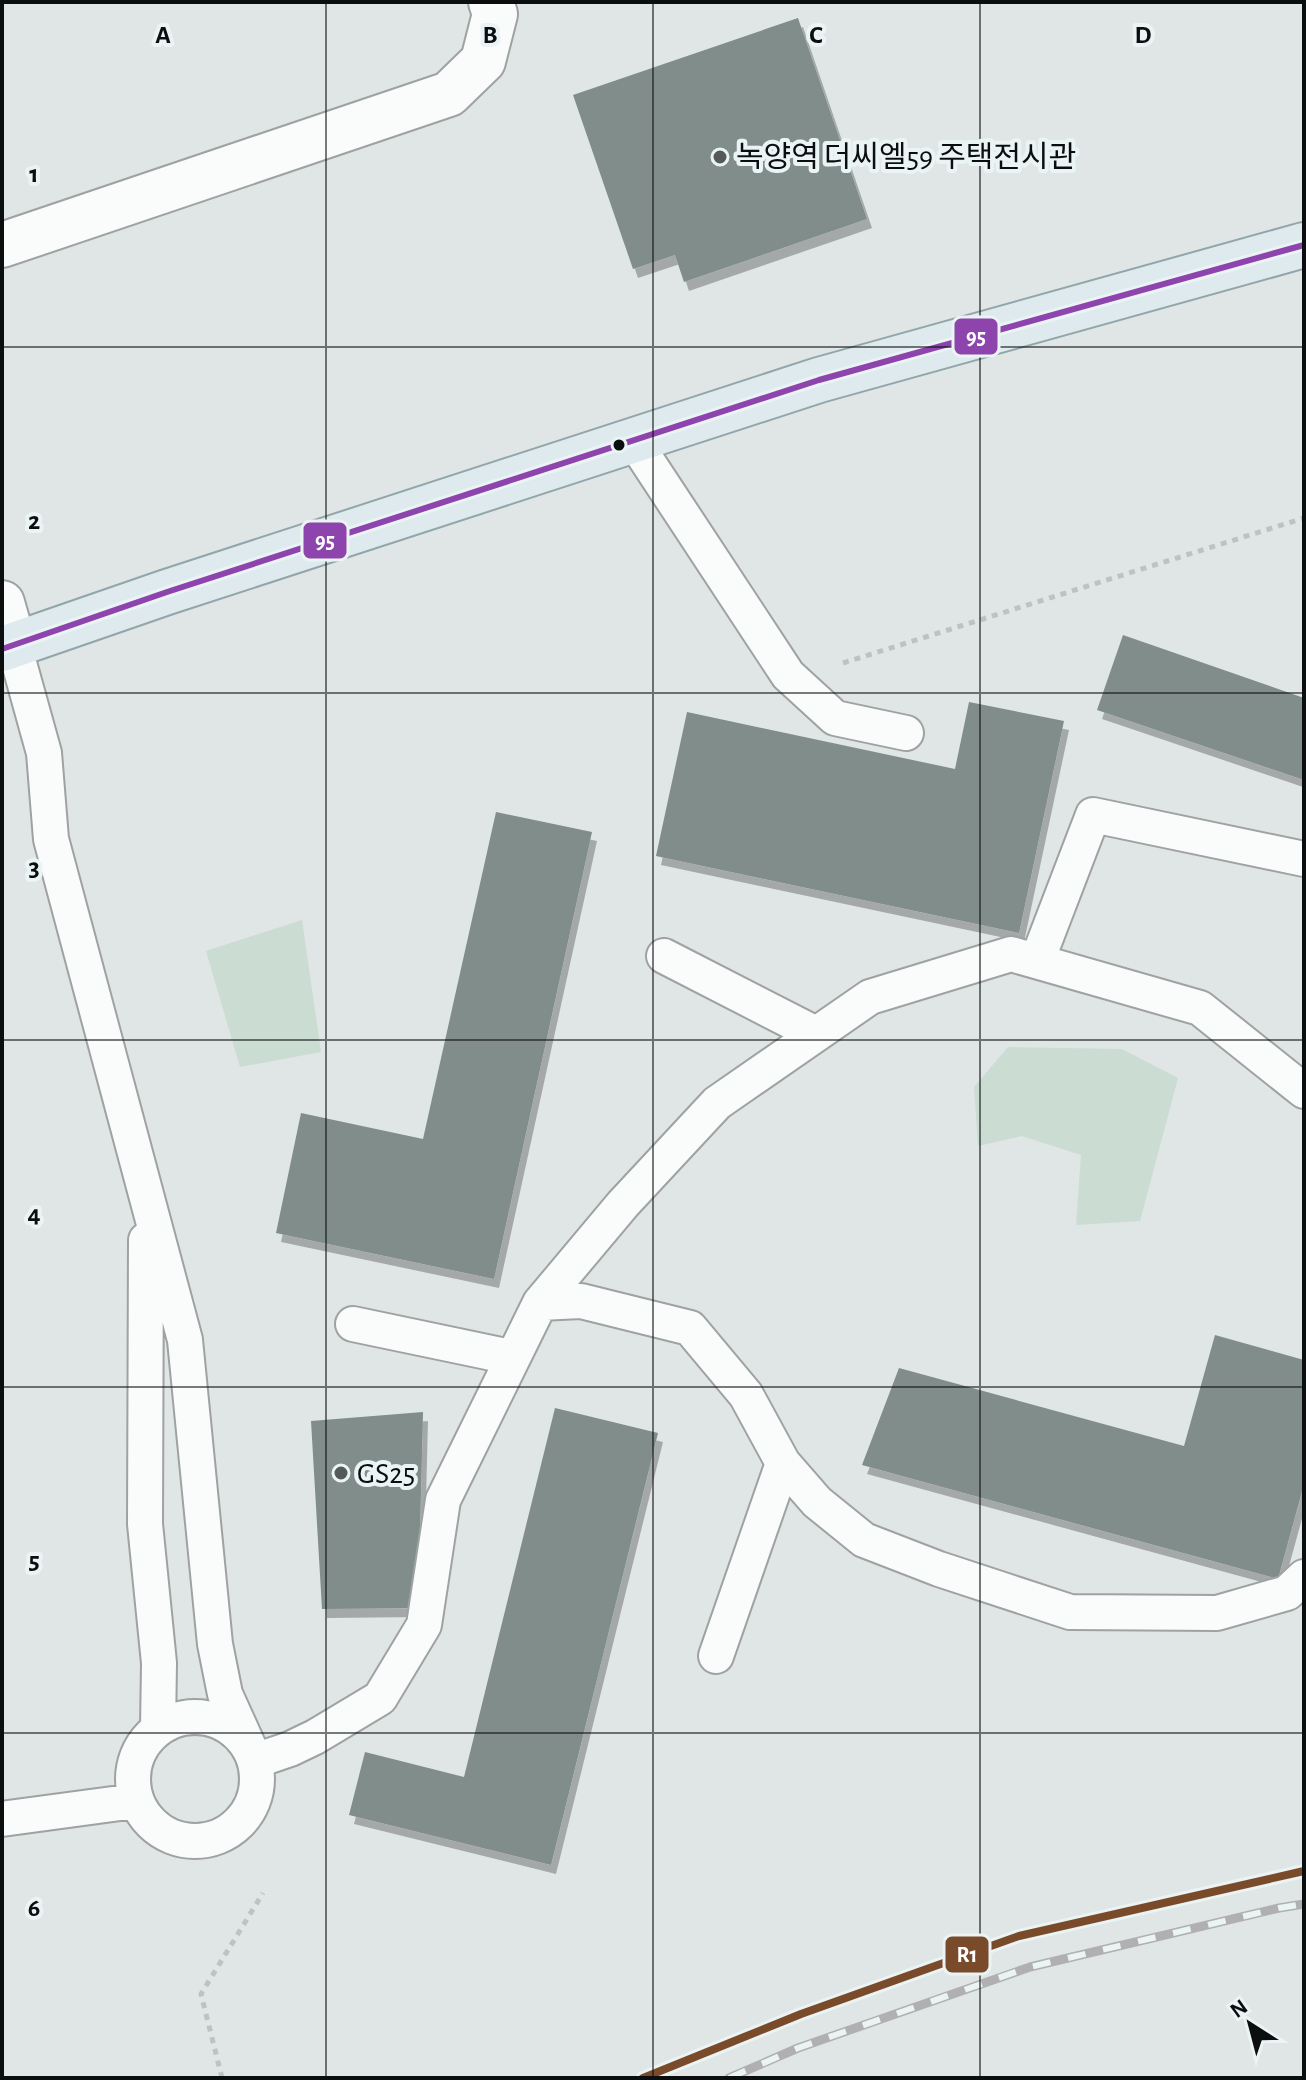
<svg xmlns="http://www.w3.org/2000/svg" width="1306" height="2080" font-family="'Alegreya Sans','Noto Sans KR',sans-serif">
<defs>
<filter id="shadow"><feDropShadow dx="5" dy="9" stdDeviation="0" flood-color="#0004"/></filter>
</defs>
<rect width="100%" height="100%" fill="#e0e5e5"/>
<!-- green -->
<path fill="#cbdcd2" d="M302,920l19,132 -81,15 -34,-116z
M1008,1047l114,2 56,29 -38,143 -64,4 5,-70 -59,-19 -44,10 -4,-59z"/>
<!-- building -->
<path fill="#818d8b" filter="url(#shadow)" d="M798,18l69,201 -183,63 -9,-27 -42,14 -60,-174z
M1123,635l181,63v82l-207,-70z
M969,702l95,19 -45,212 -363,-77 31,-144 268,57z
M496,812l96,20 -98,447 -218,-46 25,-120 122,26z
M1215,1335l89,25v124l-26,95 -416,-114 37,-97 285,78z
M555,1408l103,25 -107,432 -202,-50 16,-63 99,25z
M423,1412l-5,196 -96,1 -11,-188z"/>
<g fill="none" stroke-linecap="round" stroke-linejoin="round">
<!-- lane casing -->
<g stroke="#9fa2a2" stroke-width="38">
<path id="lane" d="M634,441l154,234 47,43 71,15
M14,645l30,108 7,86 134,501 30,304 10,50 24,53
M664,956l152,78
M1037,961l56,-146 211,44
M146,1240l-1,284 14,139 -1,65
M540,1303l41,-2 109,27 56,67 37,68 34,39 47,38 75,29 131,43 147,1 70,-20 17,-16
M353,1324l158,33
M716,1656l67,-193
M133 1779a62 62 0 1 1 124 0a62 62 0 1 1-124 0Z
M255,1761l35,-12 25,-12 65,-39 44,-73 19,-125 97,-197 83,-99 94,-101 153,-106 141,-43 189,54 104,83
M2,1819l133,-18"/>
</g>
<!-- street casing -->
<g stroke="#9fa2a2" stroke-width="48">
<path id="street" d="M2,245l447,-151 34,-33 12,-47 -4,-12
M2,603l12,42"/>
</g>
<!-- primary casing -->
<g stroke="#91a6ab" stroke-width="48">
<path id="primary" d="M2,649l165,-57 652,-212 485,-135"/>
</g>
<!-- path -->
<path stroke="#c0c2c2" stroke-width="5" stroke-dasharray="6 6" stroke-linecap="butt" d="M843,663l461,-145
M222,2078l-21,-84 62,-101"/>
<!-- lane -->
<use href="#lane" stroke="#fafbfb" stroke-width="34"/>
<!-- street -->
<use href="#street" stroke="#fafbfb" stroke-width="44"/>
<!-- primary -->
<use href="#primary" stroke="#deeaed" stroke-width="44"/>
<!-- rail casing -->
<g stroke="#b0b0b0" stroke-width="9">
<path id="rail" d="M729,2078l69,-30 232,-81 249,-59 25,-4"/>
</g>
<!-- rail -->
<use href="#rail" stroke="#ebf4f4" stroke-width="6" stroke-dasharray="18" stroke-linecap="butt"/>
<!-- bus-1 casing -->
<g stroke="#ebf4f4" stroke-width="12">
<path id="bus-1" d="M2,649l165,-57 652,-212 485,-135"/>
</g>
<!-- bus-1 -->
<use href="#bus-1" stroke="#8e44ad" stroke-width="6"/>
<!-- rail-1 casing -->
<g stroke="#ebf4f4" stroke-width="14">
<path id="rail-1" d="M643,2078l158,-64 218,-78 285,-65"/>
</g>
<!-- rail-1 -->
<use href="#rail-1" stroke="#7a4b2a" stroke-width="8"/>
</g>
<!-- grid -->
<path fill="none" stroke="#0b0e0e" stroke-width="2" stroke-opacity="0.55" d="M326,2v2076M653,2v2076M980,2v2076M2,347h1302M2,693h1302M2,1040h1302M2,1387h1302M2,1733h1302"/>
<!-- markers -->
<g fill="#565959" stroke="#ebf4f4" stroke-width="3">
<circle cx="720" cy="157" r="8"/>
<circle cx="341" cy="1473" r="8"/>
</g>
<circle fill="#0b0e0e" stroke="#ebf4f4" stroke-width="3" cx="619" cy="445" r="7"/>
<g text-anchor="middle" stroke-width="8" stroke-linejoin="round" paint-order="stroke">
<!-- poi labels -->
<g font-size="30" fill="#0b0e0e" stroke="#ebf4f4" text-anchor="start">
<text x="736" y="167">녹양역 더씨엘59 주택전시관</text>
<text x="357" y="1483">GS25</text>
</g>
</g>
<g font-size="26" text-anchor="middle" font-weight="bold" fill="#0b0e0e" stroke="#ebf4f4" stroke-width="8" stroke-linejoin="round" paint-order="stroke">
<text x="163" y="43">A</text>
<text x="490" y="43">B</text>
<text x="816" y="43">C</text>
<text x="1143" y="43">D</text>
<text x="34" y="182">1</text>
<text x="34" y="529">2</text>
<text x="34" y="876">3</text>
<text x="34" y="1222">4</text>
<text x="34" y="1569">5</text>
<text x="34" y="1916">6</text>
</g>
<g stroke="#ebf4f4" stroke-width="3">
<rect x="953" y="317" width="46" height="39" rx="8" fill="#8e44ad"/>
<rect x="302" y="521" width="46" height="39" rx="8" fill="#8e44ad"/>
<rect x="944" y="1935" width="46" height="39" rx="8" fill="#7a4b2a"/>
</g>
<g font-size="22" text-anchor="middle" font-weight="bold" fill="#fff">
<text x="976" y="344">95</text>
<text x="325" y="548">95</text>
<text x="967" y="1962">R1</text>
</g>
<!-- border -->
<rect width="1306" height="2080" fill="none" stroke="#0b0e0e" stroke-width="8"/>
<!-- north arrow -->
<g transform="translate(1250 2024) rotate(324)" stroke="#ebf4f4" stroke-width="6" paint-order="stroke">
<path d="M0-6L14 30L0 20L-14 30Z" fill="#0b0e0e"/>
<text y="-12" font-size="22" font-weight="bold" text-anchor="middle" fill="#0b0e0e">N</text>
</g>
</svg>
